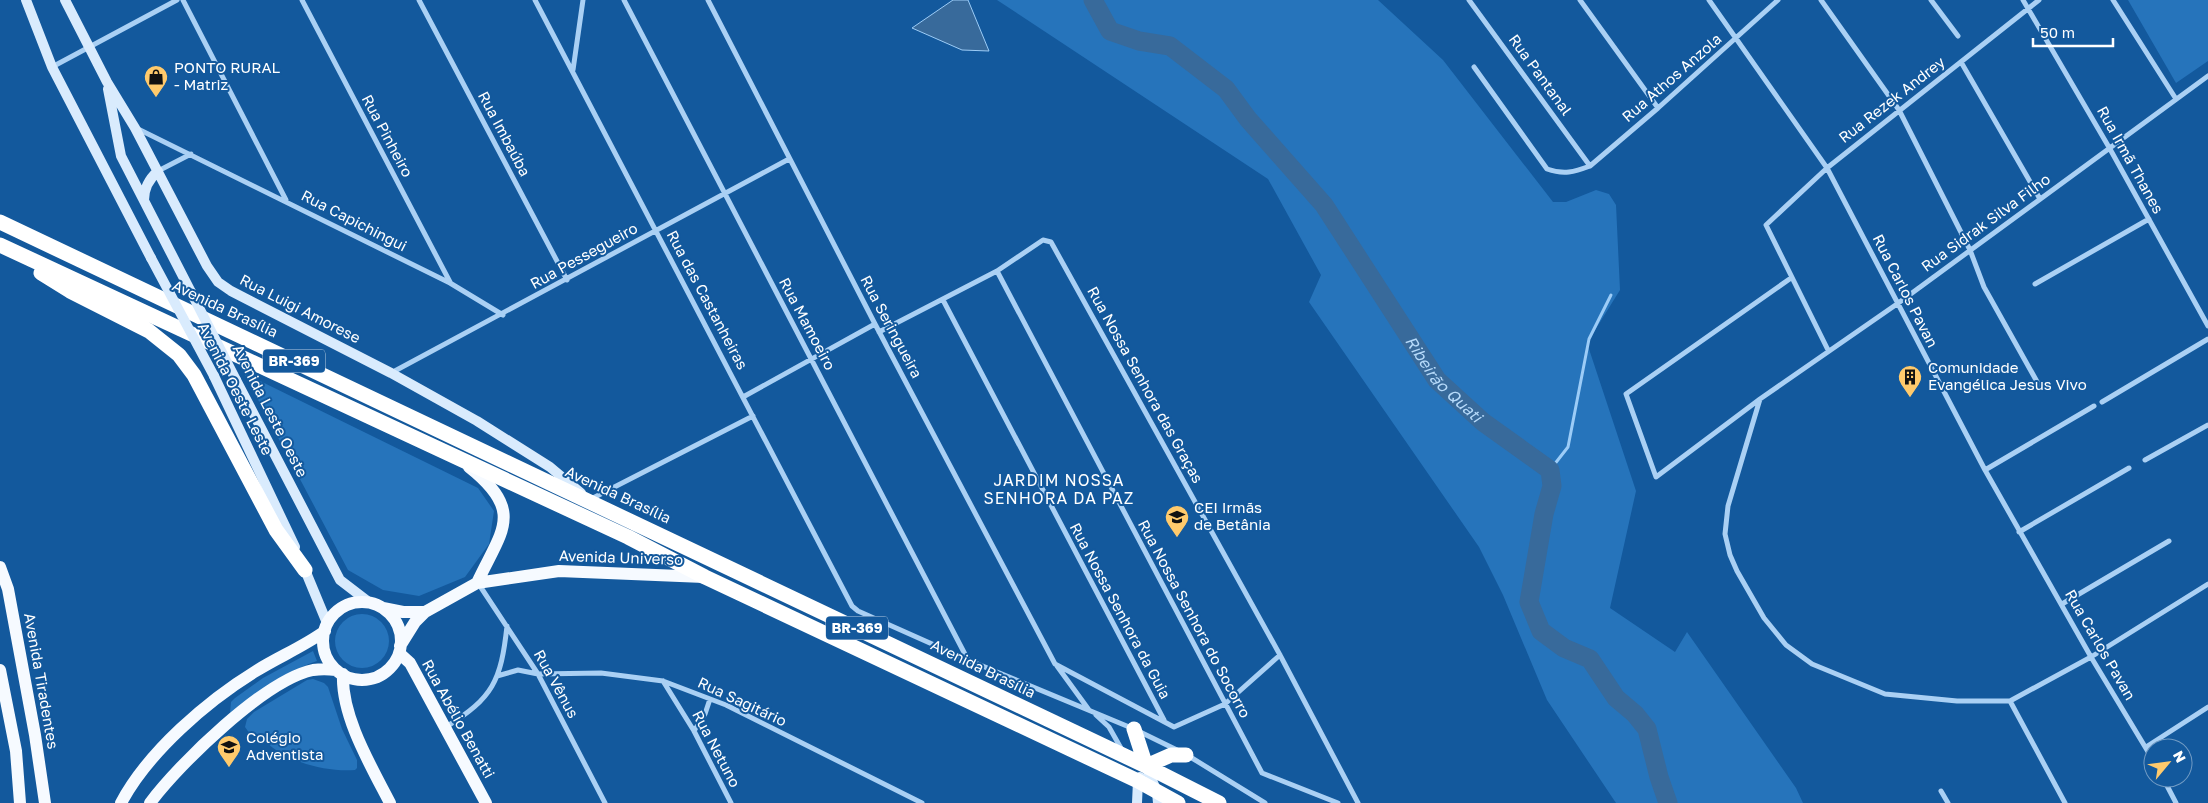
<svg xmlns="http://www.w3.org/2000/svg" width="2208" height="803" font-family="'Golos Text',sans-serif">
<rect width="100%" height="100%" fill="#13599d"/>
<!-- green -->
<path fill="#2674bb" d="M997,0h381l65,60 110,142h13l30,-12 13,4 7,11 4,85 -33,53 49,148 -26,117 65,44 12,-20 109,156 7,15h-187l-69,-103 -44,-105 -24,-48 -170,-245 12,-27 -53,-96z
M2128,0h80v61l-32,22z
M244,373l234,115 16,23 -5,33 -24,33 -46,19 -36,-6 -35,-20z
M335 641a27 27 0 1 1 54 0a27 27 0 1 1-54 0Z
M313,651l4,10c-32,11 -61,31 -87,52l1,-11 4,-4 28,-20z
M313,679l11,4 4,4 14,42 15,31v8l-2,2c-26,2 -58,-6 -79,-20 -9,-6 -15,-16 -26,-16l-5,-7 2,-8 7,-7 53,-32z"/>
<!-- water -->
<path fill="#386a9b" stroke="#9cccf7" d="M953,0h15l21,51 -27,-1 -50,-22z"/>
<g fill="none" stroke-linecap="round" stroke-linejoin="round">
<!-- stream -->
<path stroke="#9cccf7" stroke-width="3" d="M1550,470l18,-23 21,-108 22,-44"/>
<!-- river -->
<path stroke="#386a9b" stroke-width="19" id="s1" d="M1093,0l17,31 29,10 31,5 56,43 22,30 76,86 113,175 46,42 67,48 2,16 -8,28 -15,88 12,29 23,17 26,11 26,39 19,16 12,15 12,48 9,26"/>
<!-- street -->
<path stroke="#aad0f4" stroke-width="5" d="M183,0l103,200
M302,0l148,282
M419,0l148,280
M535,0l317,606 6,5 110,49 166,69 43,21
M624,0l344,660
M708,0l167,324 180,340 119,63 51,-23 55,-49
M1469,0l121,166
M1580,0l78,108
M1709,0l118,168 158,302 106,187 62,103
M1821,0l78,110 71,140 14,37 56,100
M1931,0l27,36
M2023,0l87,149 98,177
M2113,0l63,99
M1961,62l79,137
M52,67l125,-67
M1474,67l73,102c17,6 27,3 43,-3l68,-58 120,-108
M573,70l10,-70
M136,128l314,155 53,32
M158,171l33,-17
M997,271l265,502 76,30
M1791,278l-165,116 30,83 104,-78 137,-95 311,-228
M2035,284l114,-65
M943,300l221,420
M879,332l118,-61 46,-31 8,2 229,413 78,148
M1828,350l-62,-125 61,-57 212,-168
M391,373l398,-214
M743,397l132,-73
M1760,399l-32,107 -3,28 5,21 7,16 27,47 22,27 26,19 73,30 72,7h53l81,-44 117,-73
M2102,402l106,-63
M2145,460l63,-35
M1985,470l109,-64
M591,499l162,-83
M2019,532l110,-64
M478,583l60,91 67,129
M2062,604l107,-63
M1057,666l32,44
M497,676l21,-6 20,4 63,-1 62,8 63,24 196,98
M663,681l31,50 37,72
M2010,701l55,102
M1096,715l13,12 13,23
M446,727c47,-29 55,-46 61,-101
M694,731l11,-17 5,-15
M2146,747l62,-40
M1187,755l78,48
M2163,778l13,25
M1941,791l7,12"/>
<!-- secondary -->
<path stroke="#d9ebfd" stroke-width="10" d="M26,0l26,67 99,191
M65,0l42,82 28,46 72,138 11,16 13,9 160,82 86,48 73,46 31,26
M108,89l13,67 70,136
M144,200c0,-12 5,-21 14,-29
M214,376l81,171
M236,380l104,200 30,23
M303,565l24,58
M1146,766l11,26 1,11
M1137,803l1,-22 2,-4"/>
<!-- primary -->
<path stroke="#f6faff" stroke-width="12" d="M469,467c57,45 32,64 8,116
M0,567l8,22 27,146 10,68
M323 641a39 39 0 1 1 78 0a39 39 0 1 1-78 0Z
M383,608l20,4h22
M400,646l15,-24 10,-10 52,-29 82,-12 145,6
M399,653l11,10 76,140
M0,670l16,81 4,52
M343,674c-2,42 28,92 47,129
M121,803c27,-51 86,-102 135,-132 22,-14 47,-24 69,-40
M150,803c29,-39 115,-123 163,-133 7,-1 15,-1 23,0"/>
<!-- highway -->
<path stroke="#fff" stroke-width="15" d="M0,222l1146,544 73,37
M0,245l628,292 77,40 433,204 40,22
M41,273l29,18 79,40 30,24 15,20 82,155 29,40
M1134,729l12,37
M1146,766l25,-11h15"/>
<!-- secondary-bridge -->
<path stroke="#d9ebfd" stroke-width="10" d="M151,258l63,118
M191,292l45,88"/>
</g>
<!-- icons -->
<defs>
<g id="shop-pin" transform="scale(1.25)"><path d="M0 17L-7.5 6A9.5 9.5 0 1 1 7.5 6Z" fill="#ffca6c" stroke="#13599d"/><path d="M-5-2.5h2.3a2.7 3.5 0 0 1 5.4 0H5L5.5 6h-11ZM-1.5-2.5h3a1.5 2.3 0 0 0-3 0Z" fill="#111"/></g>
<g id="building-pin" transform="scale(1.25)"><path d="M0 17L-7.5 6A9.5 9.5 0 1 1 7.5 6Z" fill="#ffca6c" stroke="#13599d"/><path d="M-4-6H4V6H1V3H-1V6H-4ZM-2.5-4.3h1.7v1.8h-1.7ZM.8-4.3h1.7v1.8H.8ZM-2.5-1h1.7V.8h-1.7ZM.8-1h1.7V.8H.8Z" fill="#111"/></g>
<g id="school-pin" transform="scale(1.25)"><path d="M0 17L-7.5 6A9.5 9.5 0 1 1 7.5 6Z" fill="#ffca6c" stroke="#13599d"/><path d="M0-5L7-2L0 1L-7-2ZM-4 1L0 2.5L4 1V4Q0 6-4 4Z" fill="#111"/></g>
</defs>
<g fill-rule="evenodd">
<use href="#shop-pin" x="156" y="77"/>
<use href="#building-pin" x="1910" y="377"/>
<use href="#school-pin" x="1177" y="517"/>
<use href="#school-pin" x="229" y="747"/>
</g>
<g text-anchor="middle" stroke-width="4" stroke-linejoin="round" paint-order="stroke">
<!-- shield labels -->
<g fill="#13599d" stroke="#b8cde2" stroke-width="1">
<rect x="263" y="349.5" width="62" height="23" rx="4"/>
<rect x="826" y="616.5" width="62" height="23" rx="4"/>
</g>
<g font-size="14" font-weight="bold" fill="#fff">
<text x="294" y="366">BR-369</text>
<text x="857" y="633">BR-369</text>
</g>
<!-- poi labels -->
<g font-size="15" fill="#fff" stroke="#13599d" text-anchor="start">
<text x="174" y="73">PONTO RURAL<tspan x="174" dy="17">- Matriz</tspan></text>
<text x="1928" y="373">Comunidade<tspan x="1928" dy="17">Evangélica Jesus Vivo</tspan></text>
<text x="1194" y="513">CEI Irmãs<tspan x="1194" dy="17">de Betânia</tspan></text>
<text x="246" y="743">Colégio<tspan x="246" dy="17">Adventista</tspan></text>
</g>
<!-- street labels -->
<g font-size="15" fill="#fff" stroke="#13599d">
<text transform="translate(1540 75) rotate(54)" y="5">Rua Pantanal</text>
<text transform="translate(1672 78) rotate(-41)" y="5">Rua Athos Anzola</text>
<text transform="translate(1892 100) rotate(-38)" y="5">Rua Rezek Andrey</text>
<text transform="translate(504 134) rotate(62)" y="5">Rua Imbaúba</text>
<text transform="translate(387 136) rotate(62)" y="5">Rua Pinheiro</text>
<text transform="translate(2130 160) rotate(61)" y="5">Rua Irmã Thanes</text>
<text transform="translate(354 221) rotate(27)" y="5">Rua Capichingui</text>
<text transform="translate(1986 223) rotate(-36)" y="5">Rua Sidrak Silva Filho</text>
<text transform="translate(584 256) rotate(-29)" y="5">Rua Pessegueiro</text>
<text transform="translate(1905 291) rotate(63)" y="5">Rua Carlos Pavan</text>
<text transform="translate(707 300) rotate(62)" y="5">Rua das Castanheiras</text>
<text transform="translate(225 309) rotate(25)" y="5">Avenida Brasília</text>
<text transform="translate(300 309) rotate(27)" y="5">Rua Luigi Amorese</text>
<text transform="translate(807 324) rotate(62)" y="5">Rua Mamoeiro</text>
<text transform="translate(891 327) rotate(62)" y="5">Rua Seringueira</text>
<text transform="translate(1145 385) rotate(61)" y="5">Rua Nossa Senhora das Graças</text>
<text transform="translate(235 389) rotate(63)" y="5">Avenida Oeste Leste</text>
<text transform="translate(270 411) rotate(63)" y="5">Avenida Leste Oeste</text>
<text transform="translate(618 495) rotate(25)" y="5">Avenida Brasília</text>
<text transform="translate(621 558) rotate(2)" y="5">Avenida Universo</text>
<text transform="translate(1120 611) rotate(62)" y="5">Rua Nossa Senhora da Guia</text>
<text transform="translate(1194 619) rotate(62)" y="5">Rua Nossa Senhora do Socorro</text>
<text transform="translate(2100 645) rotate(60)" y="5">Rua Carlos Pavan</text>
<text transform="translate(983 669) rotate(26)" y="5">Avenida Brasília</text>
<text transform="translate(41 681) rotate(80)" y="5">Avenida Tiradentes</text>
<text transform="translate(556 684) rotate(61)" y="5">Rua Vênus</text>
<text transform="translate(742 702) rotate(25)" y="5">Rua Sagitário</text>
<text transform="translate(458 719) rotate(61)" y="5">Rua Abélio Benatti</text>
<text transform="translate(716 749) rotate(62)" y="5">Rua Netuno</text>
</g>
<!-- water labels -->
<g font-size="16" font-style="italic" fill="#b6dafa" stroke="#13599d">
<text dy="6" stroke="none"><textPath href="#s1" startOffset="532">Ribeirão Quati</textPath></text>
</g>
<!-- neighbourhood labels -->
<g font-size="16" letter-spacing="1" fill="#fff" stroke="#13599d">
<text x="1059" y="486">JARDIM NOSSA<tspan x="1059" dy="18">SENHORA DA PAZ</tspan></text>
</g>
</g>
<!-- north arrow -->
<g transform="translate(2168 763) rotate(61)"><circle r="24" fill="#13599d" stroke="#719bc4"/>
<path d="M0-4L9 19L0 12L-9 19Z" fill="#ffca6c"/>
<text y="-8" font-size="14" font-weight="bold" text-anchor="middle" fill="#ffffff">N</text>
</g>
<!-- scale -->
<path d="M2033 38v8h80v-8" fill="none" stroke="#ffffff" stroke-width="2.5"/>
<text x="2040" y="38" font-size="15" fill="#ffffff" stroke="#13599d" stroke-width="4" paint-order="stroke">50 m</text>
</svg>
